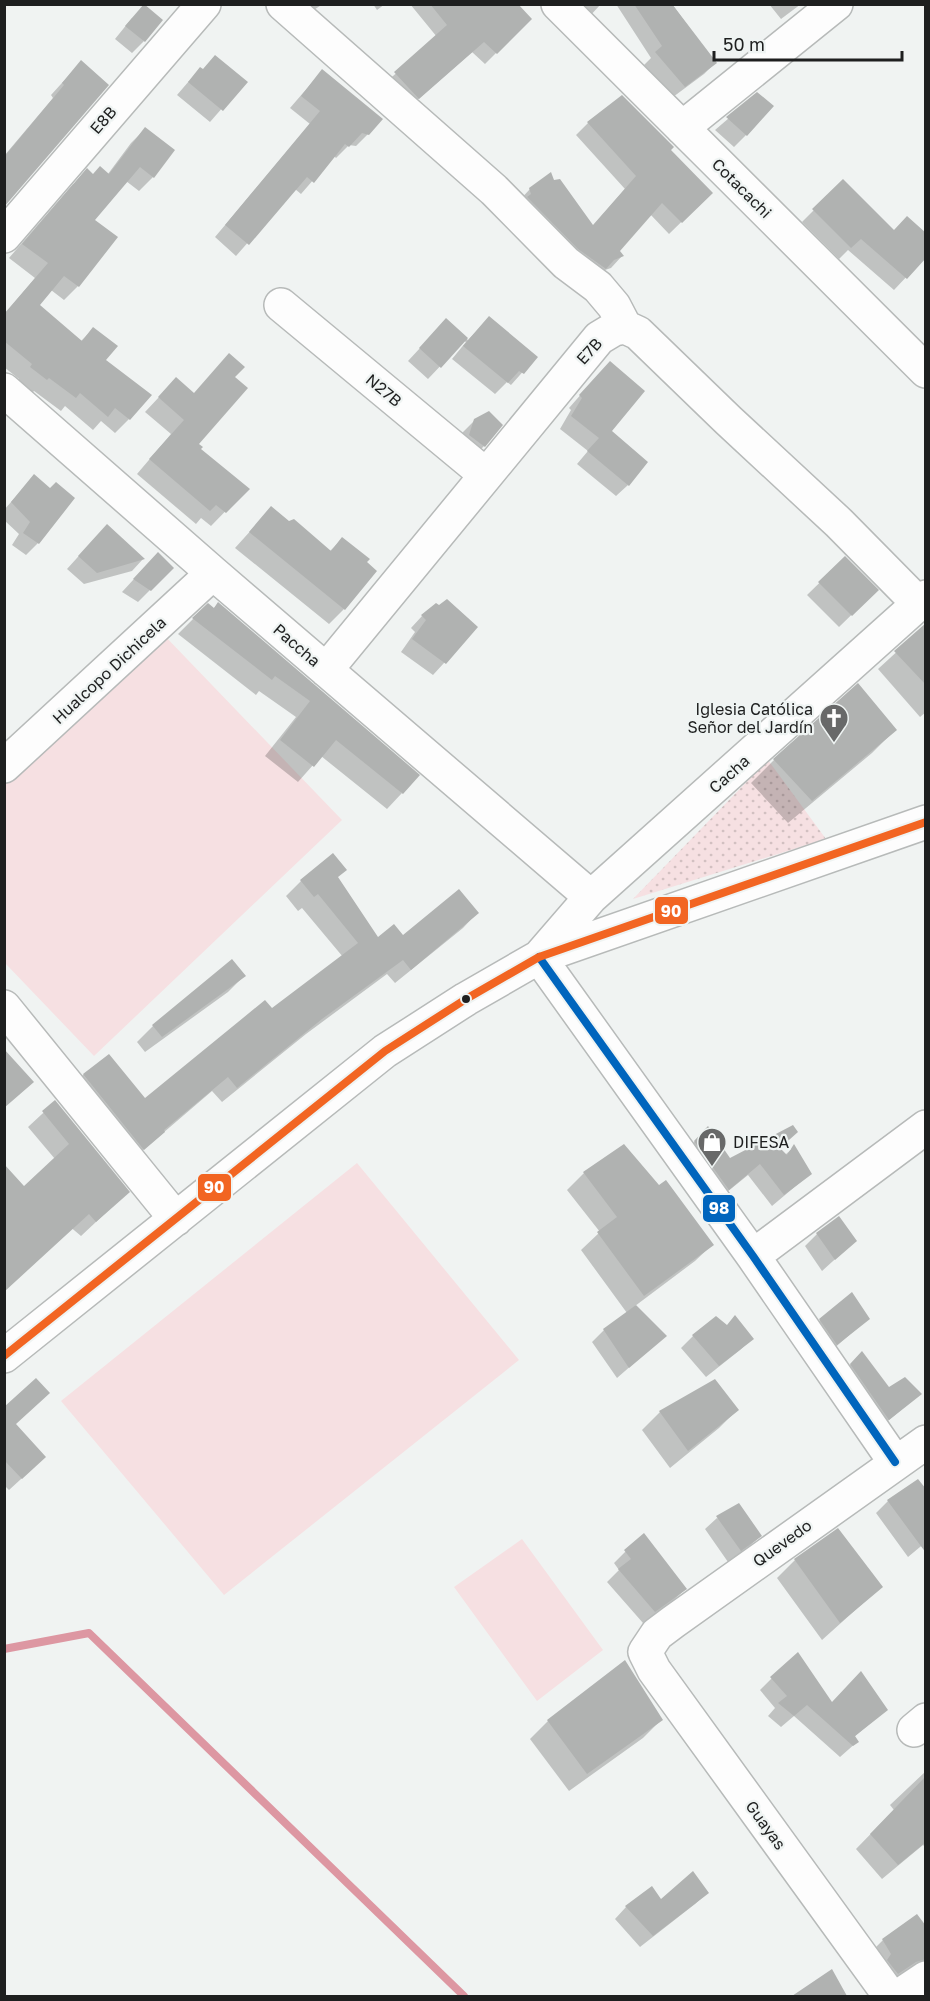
<svg xmlns="http://www.w3.org/2000/svg" width="930" height="2001" font-family="'Golos Text',sans-serif">
<defs>
<pattern id="grass-dots" width="8" height="8" patternUnits="userSpaceOnUse" patternTransform="scale(1.5)"><rect width="8" height="8" fill="#f6e0e2"/><path d="M2 2h.1M6 6h.1" fill="none" stroke="#d2c0c1" stroke-width="1.8" stroke-linecap="round"/></pattern>
</defs>
<rect width="100%" height="100%" fill="#f0f3f2"/>
<!-- grass -->
<path fill="url(#grass-dots)" d="M768,760l58,79 -193,60z"/>
<!-- pitch -->
<path fill="#f6e0e2" d="M162,633l180,187 -248,236 -89,-93v-180z
M357,1163l162,197 -295,235 -163,-194z
M522,1539l81,111 -66,51 -83,-114z"/>
<!-- shadow -->
<path fill="#0003" d="M303,4h20l-14,9z
M373,4h12l-8,6z
M410,4h92l28,15 -45,45 -13,-12 -65,57 -23,-25 53,-47z
M574,4h27l-13,14z
M616,4h56l43,59 -11,11 -31,23 -29,-32 7,-7z
M769,4h32l-20,15z
M132,18l12,23 -12,12 -17,-14z
M81,62l26,23 -103,74v-3l49,-58 -2,-3z
M322,71l46,63 -12,12 -7,-1 -13,13 -2,-2 -33,38 -6,-5 -59,67 -21,-19 95,-113 -20,-16z
M189,81l56,1 -35,40 -33,-27z
M757,94l-11,41 -12,12 -19,-17z
M622,97l47,53 42,43 -42,41 -19,-20 -32,37 4,5 -11,12 -9,3 -84,-69 12,-13 23,-7 39,45 33,-38 -49,-54 12,-12z
M145,129l8,48 -14,14 -13,-10 -33,39 22,18 -37,48 -14,14 -13,-10 -13,15 43,36 12,-12 36,90 -14,14 -14,-12 -8,9 -28,-24 -4,5 -27,-20 -2,2 -15,-11 2,-3 -15,-12v-52l31,-37 -26,-20 64,-74 20,-8 15,-2 23,-31z
M843,181l51,50 32,25 -32,34 -46,-40 -9,9 -37,-37z
M489,318l47,39 -25,28 -4,-3 -12,12 -43,-35 14,-17 -2,-1 -36,38 -20,-18 38,-41 22,20z
M598,375l12,57 18,53 -12,11 -39,-32 11,-13 -28,-22 11,-19 -2,-2z
M233,377l-36,67 2,6 48,39 -36,37 -10,-8 -5,6 -59,-50 34,-40 -26,-22 31,-33 17,15z
M475,420l9,26 -12,12 -14,-10 4,-15z
M34,476l4,67 -12,12 -14,-10 7,-11 -15,-14v-10z
M271,508l58,44 13,-13 2,70 -15,15 -94,-76z
M95,538l48,21 -11,12 -48,13 -17,-15z
M845,558l32,32 -38,37 -32,-32z
M146,566l26,2 -34,34 -16,-10z
M218,604l184,189 -15,16 -66,-53 -23,26 -33,-26 31,-39 -37,-26 -3,4 -78,-61 15,-15 20,-10z
M422,616l54,12 -43,47 -32,-23 14,-20 -4,-4z
M926,625v87l-6,5 -42,-48z
M895,730l-23,23 -84,70 -37,-40 23,-23z
M337,877l41,62 25,-2 74,-24 -14,15 -68,55 -8,-9 -81,60 -84,68 -10,-11 -84,72 -59,-73 14,-15 26,-18 36,43 127,-90 71,-53 -41,-49 -4,3 -12,-15 15,-15z
M244,976l-16,16 -83,60 -8,-10 16,-16z
M55,1102l73,90 -47,44 -57,-48 31,-29 -27,-32z
M696,1140l34,20 49,-11 6,6 9,-8 16,27 -38,32 -24,-31 -32,26 -33,-46z
M623,1146l89,99 -17,16 -60,45 30,30 -48,42 -25,-36 12,-12 23,-17 -46,-63 19,-18 -33,-42 17,-17z
M838,1218l5,34 -21,19 -17,-25 12,-12z
M868,1319l-43,37 -17,-24 12,-12z
M726,1326l26,12 -12,12 -34,27 -25,-29 12,-12z
M861,1353l28,36 31,5 -44,37 -37,-54z
M4,1410l11,15 17,44 -23,21 -5,-5z
M737,1410l-18,18 -49,40 -28,-38 18,-18z
M918,1481l8,61 -18,15 -32,-44 12,-12z
M717,1518l43,18 -12,12 -20,14 -23,-33z
M626,1551l59,38 -12,12 -30,22 -36,-41 12,-12 -5,-7z
M795,1560l86,27 -59,53 -45,-62z
M624,1663l37,57 -18,18 -74,53 -39,-52 18,-18z
M772,1678l59,26 55,6 -32,27 3,5 -17,15 -46,-41 -13,11 -13,-11 7,-8 -15,-18z
M926,1771v77l-3,-3 -41,34 -26,-30 38,-39 -4,-5z
M707,1893l-12,11 -55,43 -25,-28 11,-12z
M926,1929v40l-23,5 -18,11 -14,-33 12,-12z
M832,1971l11,20 -5,5h-44z"/>
<g fill="none" stroke-linecap="round" stroke-linejoin="round">
<!-- stream -->
<path stroke="#dd97a2" stroke-width="8" d="M4,1649l85,-16 375,363"/>
</g>
<!-- building -->
<path fill="#b0b2b1" d="M144,4l19,16 -18,22 -20,-16z
M430,4h88l14,15 -35,35 -13,-12 -65,57 -25,-27 53,-47z
M634,4h38l45,59 -32,24 -30,-35 7,-6z
M215,55l33,27 -25,29 -35,-29 12,-15 3,2z
M81,60l28,25 -105,122v-50l60,-72 -2,-2z
M322,69l61,50 -14,16 -7,-2 -13,14 -4,-3 -31,39 -7,-6 -58,68 -24,-20 95,-114 -19,-15z
M757,92l17,14 -27,30 -21,-19z
M622,95l52,52 -3,3 42,43 -31,30 -20,-20 -42,48 4,5 -10,4 -8,9 -28,-20 -51,-52 4,-3 -2,-6 22,-16 3,8 6,-1 33,46 43,-49 -49,-54z
M145,127l30,23 -21,28 -14,-11 -45,53 23,17 -39,50 -15,-11 -24,29 42,36 11,-14 25,19 -12,14 46,35 -22,25 -15,-12 -7,9 -28,-24 -4,5 -27,-20 -2,2 -17,-13 2,-3 -28,-23v-27l44,-51 -26,-19 65,-76 6,6 7,-8 9,8z
M843,179l51,51 13,-14 19,17v25l-19,21 -46,-40 -10,9 -39,-39z
M489,316l49,41 -14,17 -5,-3 -11,12 -45,-37z
M446,318l22,20 -27,30 -22,-20z
M229,353l16,14 -10,10 13,11 -49,56 4,3 -2,2 49,40 -24,24 -10,-8 -6,6 -61,-52 35,-39 -26,-23 18,-20 18,16z
M610,361l35,30 -33,40 36,31 -19,24 -42,-35 12,-13 -28,-22 11,-18 -3,-3z
M489,411l14,14 -18,22 -16,-12 5,-16z
M34,474l16,14 6,-6 19,16 -36,46 -16,-11 7,-11 -19,-20z
M271,506l18,15 5,-2 37,32 11,-14 28,22 -3,3 10,9 -32,39 -96,-78z
M107,524l38,35 -48,14 -19,-17z
M158,552l16,16 -23,23 -18,-12z
M845,556l34,34 -27,26 -34,-34z
M447,599l31,28 -32,37 -34,-25 14,-19 -5,-5 15,-12 3,2z
M218,602l202,173 -17,19 -67,-54 -22,27 -34,-27 30,-39 -35,-25 -3,4 -80,-62 16,-15 6,5z
M926,623v62l-32,-34z
M858,683l39,47 -85,71 -39,-42z
M333,853l14,17 -9,7 40,60 16,-13 9,11 56,-46 20,24 -68,57 -8,-10 -81,59 -85,69 -9,-11 -64,53 1,2 -21,18 -61,-76 26,-20 36,44 120,-98 7,8 86,-65 -40,-49 -4,3 -14,-17z
M232,959l14,17 -84,61 -10,-12z
M4,1049l30,33 -30,26z
M55,1100l75,92 -34,30 -7,-8 -85,78v-128l20,22 45,-42 -27,-33z
M793,1125l5,7 -18,16 7,7 7,-11 18,30 -28,21 -24,-31 -31,26 -35,-49 14,-15 22,32z
M624,1144l35,41 7,-5 48,65 -70,51 -47,-64 20,-15 -34,-45z
M839,1216l18,25 -22,19 -19,-27z
M852,1292l18,27 -33,26 -18,-26z
M636,1305l31,31 -38,32 -26,-39z
M735,1315l19,24 -35,27 -27,-31 24,-19 11,9z
M862,1351l27,36 16,-10 17,17 -33,26 -39,-56z
M36,1378l14,15 -34,31 30,33 -24,22 -18,-19v-53z
M715,1379l24,31 -51,41 -29,-40z
M918,1479l8,10v64l-39,-53z
M739,1503l23,33 -21,15 -25,-35z
M838,1528l45,59 -43,36 -46,-64z
M644,1533l43,56 -32,23 -37,-43 13,-10 -7,-9z
M798,1652l34,50 29,-31 27,39 -33,26 4,6 -6,4 -46,-41 -13,11 -16,-13 9,-7 -17,-19z
M625,1660l38,60 -76,54 -40,-54z
M926,1776v66l-28,23 -28,-31z
M693,1871l16,22 -56,43 -28,-30 27,-20 9,13z
M917,1914l9,12v33l-10,3 -18,12 -11,-14 4,-6 -9,-15z
M832,1969l15,27h-55z"/>
<g fill="none" stroke-linecap="round" stroke-linejoin="round">
<!-- minor casing -->
<g stroke="#b7bab9" stroke-width="36">
<path id="minor" d="M283,4l211,186 72,73 32,24 16,19 11,21
M558,4l368,367
M682,128l154,-124
M4,236l200,-232
M281,305l205,170
M4,390l209,183 378,324
M326,670l273,-332 15,-9 11,-2 13,6 90,87 111,103 80,81
M4,766l209,-193
M540,956l51,-59 335,-300
M539,957l214,299 142,206
M4,1007l172,212
M753,1256l173,-129
M4,1356l381,-305 81,-52 73,-42 387,-135
M914,1730l12,-10
M890,1996l-236,-326 -9,-18 12,-18 16,-12 253,-180
M899,1996l27,-18"/>
</g>
<!-- minor -->
<use href="#minor" stroke="#fdfdfd" stroke-width="33"/>
<!-- bus-1 casing -->
<g stroke="#eff4f3" stroke-width="12">
<path id="bus-1" d="M539,957l214,299 142,206"/>
</g>
<!-- bus-2 casing -->
<g stroke="#eff4f3" stroke-width="12">
<path id="bus-2" d="M4,1356l381,-305 81,-52 73,-42 387,-135"/>
</g>
<!-- bus-1 -->
<use href="#bus-1" stroke="#0065bd" stroke-width="8"/>
<!-- bus-2 -->
<use href="#bus-2" stroke="#f26522" stroke-width="8"/>
</g>
<!-- icons -->
<defs>
<g id="church-pin" transform="scale(1.5)"><path d="M0 17L-7.5 6A9.5 9.5 0 1 1 7.5 6Z" fill="#686969" stroke="#eff4f3"/><path d="M-1.2-6h2.4v3.5h3.3v2.4h-3.3V6h-2.4V-.1h-3.3v-2.4h3.3Z" fill="#fff"/></g>
<g id="shop-pin" transform="scale(1.5)"><path d="M0 17L-7.5 6A9.5 9.5 0 1 1 7.5 6Z" fill="#686969" stroke="#eff4f3"/><path d="M-5-2.5h2.3a2.7 3.5 0 0 1 5.4 0H5L5.5 6h-11ZM-1.5-2.5h3a1.5 2.3 0 0 0-3 0Z" fill="#fff"/></g>
</defs>
<g fill-rule="evenodd">
<use href="#church-pin" x="834" y="718"/>
<use href="#shop-pin" x="712" y="1142"/>
</g>
<!-- markers -->
<circle fill="#1e1f1f" stroke="#eff4f3" stroke-width="2" cx="466" cy="999" r="5"/>
<g text-anchor="middle" stroke-width="4.5" stroke-linejoin="round" paint-order="stroke">
<!-- street labels -->
<g font-size="16" fill="#1e1f1f" stroke="#eff4f3">
<text transform="translate(103 120) rotate(-49)" y="6">E8B</text>
<text transform="translate(742 188) rotate(45)" y="6">Cotacachi</text>
<text transform="translate(589 351) rotate(-48)" y="6">E7B</text>
<text transform="translate(384 390) rotate(40)" y="6">N27B</text>
<text transform="translate(297 645) rotate(41)" y="6">Paccha</text>
<text transform="translate(109 670) rotate(-43)" y="6">Hualcopo Dichicela</text>
<text transform="translate(729 774) rotate(-42)" y="6">Cacha</text>
<text transform="translate(782 1543) rotate(-36)" y="6">Quevedo</text>
<text transform="translate(766 1825) rotate(54)" y="6">Guayas</text>
</g>
<!-- poi labels -->
<g font-size="16" fill="#1e1f1f" stroke="#eff4f3" text-anchor="end">
<text x="813" y="715">Iglesia Católica<tspan x="813" dy="18">Señor del Jardín</tspan></text>
<text x="733" y="1148" text-anchor="start">DIFESA</text>
</g>
</g>
<g stroke="#eff4f3" stroke-width="2">
<rect x="654" y="896" width="35" height="29" rx="6" fill="#f26522"/>
<rect x="197" y="1173" width="35" height="29" rx="6" fill="#f26522"/>
<rect x="702" y="1194" width="34" height="29" rx="6" fill="#0065bd"/>
</g>
<g font-size="16" text-anchor="middle" font-weight="bold" fill="#fff">
<text x="671" y="917">90</text>
<text x="214" y="1193">90</text>
<text x="719" y="1214">98</text>
</g>
<!-- border -->
<rect width="930" height="2001" fill="none" stroke="#1e1f1f" stroke-width="12"/>
<!-- scale -->
<path d="M714 51v9h188v-9" fill="none" stroke="#1e1f1f" stroke-width="3"/>
<text x="723" y="51" font-size="18" fill="#1e1f1f" stroke="#eff4f3" stroke-width="4.5" paint-order="stroke">50 m</text>
</svg>
